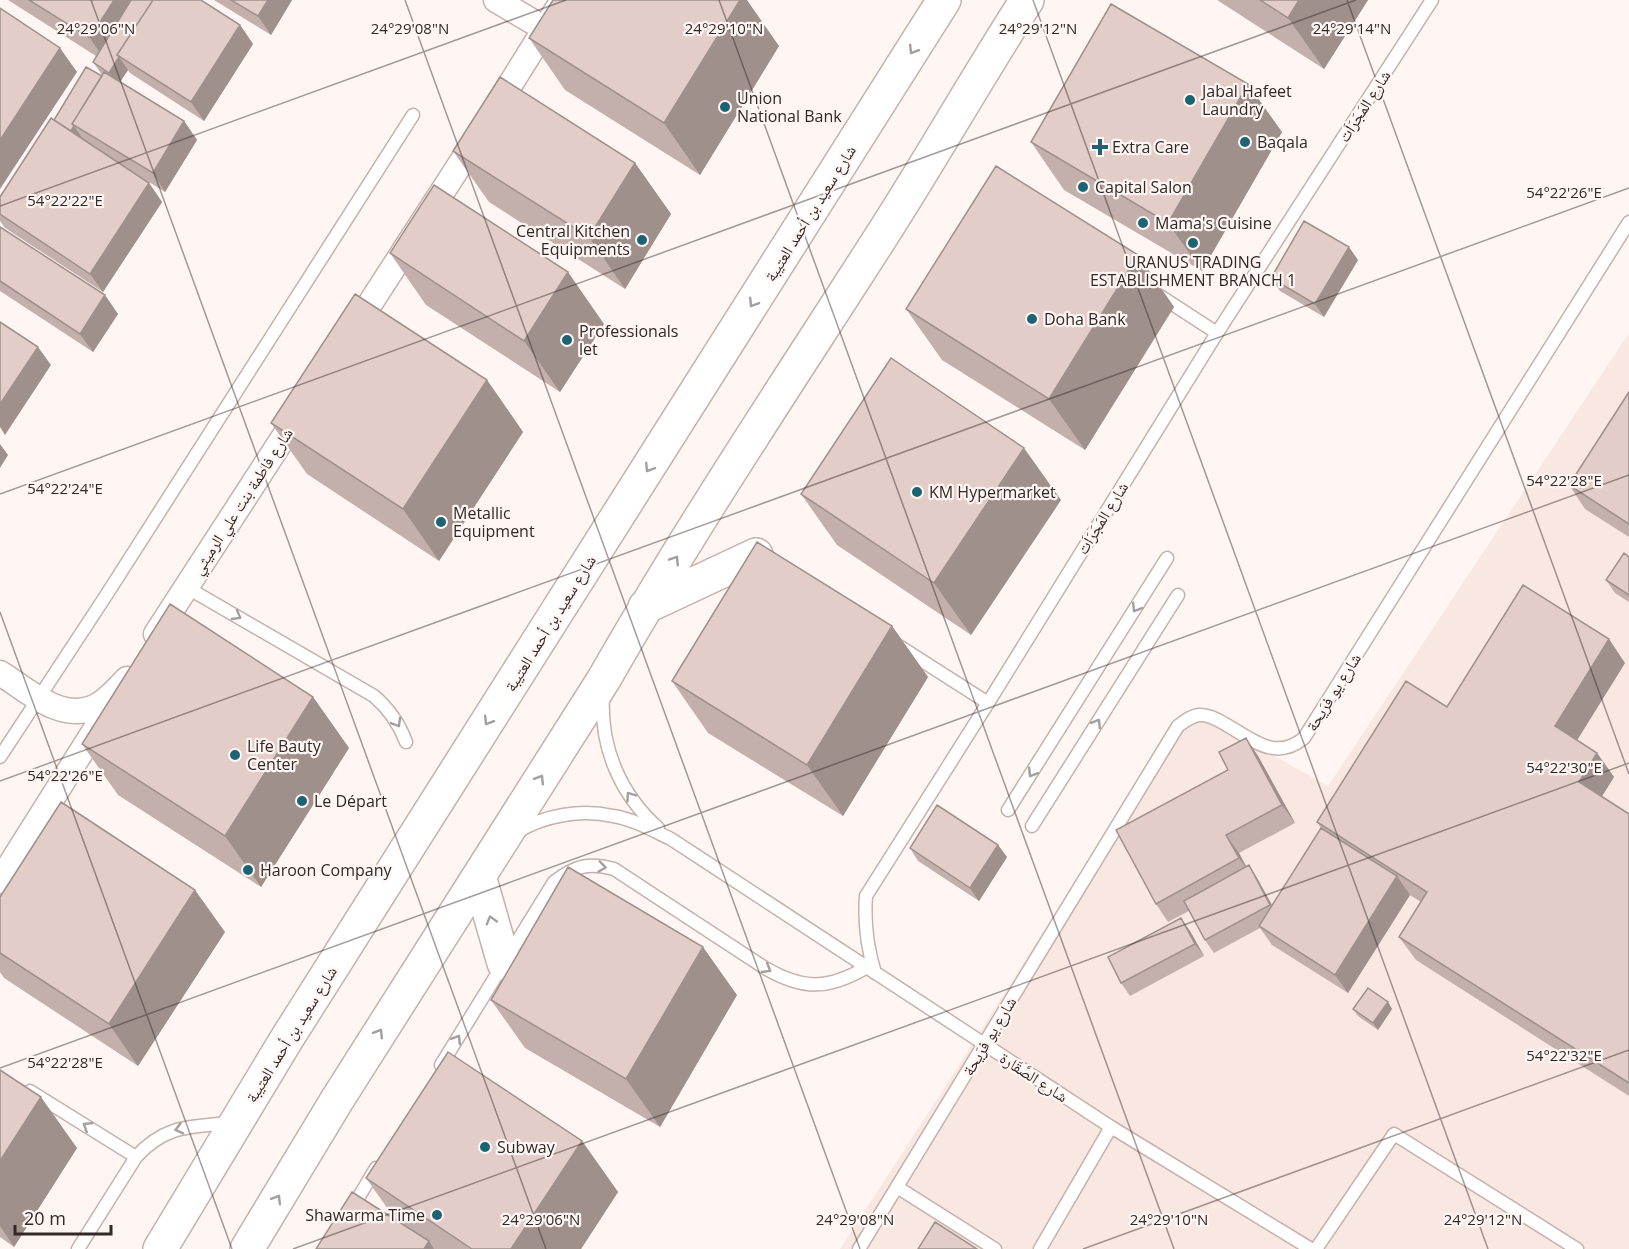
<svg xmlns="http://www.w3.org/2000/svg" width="1629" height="1249" font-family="'Open Sans','Noto Naskh Arabic',sans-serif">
<rect width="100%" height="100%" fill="#fff6f3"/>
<!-- built -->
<path fill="#f9e7e2" d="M1629,333v916h-789l118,-182 116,-185 118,-172 136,76z"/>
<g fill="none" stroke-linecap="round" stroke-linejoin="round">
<!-- service casing -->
<g stroke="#c6b1ac" stroke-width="15">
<path id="service" d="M1160,296l57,37
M186,587l188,109c15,13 25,27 32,46
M899,646l89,57
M603,697c-3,51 18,98 55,131
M0,757l107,-163 306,-479
M1008,810l159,-252
M1032,826l146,-231
M517,832c28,-17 64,-23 96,-16 20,3 39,14 58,23l440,288 200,122
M875,973c-8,-26 -11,-50 -9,-77l122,-193 229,-370 215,-333
M441,1065l113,-183c21,-16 34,-20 60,-13l151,99c38,22 63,22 102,-1
M30,1091l106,66
M897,1187l98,62
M351,1210l25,-42
M78,1249l58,-92c29,-32 53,-30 94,-34
M859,1249l319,-523c7,-5 13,-10 21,-11 9,-1 18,4 26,9 27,15 50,38 79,14l325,-516
M1040,1249l71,-122
M1316,1249l78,-115 183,115"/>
</g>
<!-- minor casing -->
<g stroke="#c6b1ac" stroke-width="27">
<path id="minor" d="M496,0l49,29
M353,330l117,-181 93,-149
M156,634l144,-222
M0,673c26,16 59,48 92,35 14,-5 25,-19 35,-29
M0,881l102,-162"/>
</g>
<!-- secondary casing -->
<g stroke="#c6b1ac" stroke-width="36">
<path id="secondary" d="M645,607l111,-52
M479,876l25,87
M160,1249l126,-209 658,-1040
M247,1249l90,-149 267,-421c85,-149 182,-294 275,-439 51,-79 97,-161 148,-240"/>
</g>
<!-- service -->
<use href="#service" stroke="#fff" stroke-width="12"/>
<!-- minor -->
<use href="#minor" stroke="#fff" stroke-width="24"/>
<!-- secondary -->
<use href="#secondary" stroke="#fff" stroke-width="33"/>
</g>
<!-- wall -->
<path fill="#c3b0ac" d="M8,0h193l39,25 13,19 -49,77 -74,-48 -2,-3 -8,12 64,39 13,19 -32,52 -45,-28 29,19 13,19 -59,90 -98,-64 -5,-7v-24l54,-77 48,-45 -9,-13 3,-6z
M214,0h78l-21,35z
M1217,0h151l-44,69z
M529,38l250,8 -79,129 -135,-85z
M1282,132l-80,139 -138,-81 -33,-48z
M453,151l182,12 36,51 -46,75 -136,-87z
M0,227l118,87 -25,38 -93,-61z
M390,253l214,71 -44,68 -134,-87z
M1138,255l36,52 -89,143 -143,-90 -36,-51z
M1358,260l-34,57 -44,-26 -9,-13z
M487,380l36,52 -84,129 -132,-87 -36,-51z
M1629,392v145l-44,-28 -16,-24z
M801,494l260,6 -90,135 -134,-90z
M1629,557v45l-14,-9 -9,-13z
M892,626l36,51 -85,139 -135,-83 -36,-52z
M1625,663l-48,77 20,13 17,24 -12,19 27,18v282l-213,-136 -17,-23 22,-35 -11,-7 -62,98 -76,-48 -12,-17 -46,25 -9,-13 -16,-29 -21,11 -12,-18 90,-166 12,18 37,67 -56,30 7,14 3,-2 8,13 15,27 49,-77 -4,-6 130,-115z
M313,697l36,51 -88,139 -143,-92 -36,-51z
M998,845l9,12 -28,44 -61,-40 -8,-13z
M0,897l225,35 -87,134 -134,-88 -4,-6z
M1190,931l14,25 -74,40 -9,-13z
M737,995l-77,132 -135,-79 -34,-48z
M1388,1002l4,7 -14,21 -20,-14 -5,-7z
M0,1070l77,78 -63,99 -14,-10z
M582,1141l36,51 -37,57h-265l79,-30 -29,-41z"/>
<!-- shaded-wall -->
<path fill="#9f908c" d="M114,0h31l-39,62 -16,-24z
M268,0h24l-21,35 -13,-19z
M740,0h7l32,46 -79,129 -36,-52z
M1299,0h69l-44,69 -36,-51z
M240,25l13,19 -49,77 -13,-19z
M60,48l17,24 -77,117v-49z
M119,57l9,13 -10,15 -9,-12z
M1248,84l34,48 -80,139 -34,-48z
M184,121l13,19 -32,52 -12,-19z
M74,126l9,13 -3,5 -9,-13z
M635,163l36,51 -46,75 -36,-52z
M149,183l13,19 -59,90 -13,-18z
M1349,247l9,13 -34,57 -9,-13z
M1138,255l36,52 -89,143 -36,-51z
M568,272l36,52 -44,68 -36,-51z
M105,295l13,19 -25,38 -13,-18z
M38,347l13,18 -46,70 -5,-8v-23z
M487,380l36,52 -84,129 -36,-52z
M0,444l8,11 -8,13z
M1024,448l37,52 -90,135 -37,-52z
M892,626l36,51 -85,139 -36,-51z
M1609,639l16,24 -54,87 -16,-24z
M313,697l36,51 -88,139 -36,-51z
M1246,738l12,18 37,67 -13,-18z
M1597,753l17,24 -18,29 -17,-24z
M1226,835l13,18 13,24 -13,-19z
M998,845l9,12 -28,44 -9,-13z
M1249,865l8,13 22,40 -9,-13z
M1397,876l13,19 -62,98 -13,-18z
M195,890l30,42 -87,134 -29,-42z
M1181,918l9,13 14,25 -9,-12z
M703,947l34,48 -77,132 -34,-48z
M1388,1002l4,7 -14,21 -5,-7z
M41,1097l36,51 -63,99 -14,-21v-65z
M582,1141l36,51 -37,57h-70z
M429,1241l5,8h-10z"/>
<!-- building -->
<path fill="#e3cdc8" stroke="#9f908c" stroke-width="1.5" d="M29,0h85l-24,38z
M131,0h22l-36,55 2,2 -10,16 -16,-11z
M153,0h48l39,25 -49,77 -74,-47z
M231,0h37l-10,16z
M553,0h187l-76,123 -135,-85z
M1260,0h39l-11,18z
M1111,4l137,80 -80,139 -137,-81z
M0,8l60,40 -60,92z
M86,67l16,9 -30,48 2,2 -3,5 -17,-11z
M104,72l80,49 -31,52 -81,-49z
M500,77l135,86 -46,74 -136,-86z
M51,118l98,65 -59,91 -90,-60v-17z
M996,166l142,89 -89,144 -143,-90z
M434,185l134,87 -44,69 -134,-88z
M1304,221l45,26 -34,57 -44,-26z
M0,227l105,68 -25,39 -80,-53z
M355,294l132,86 -84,129 -132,-86z
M0,322l38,25 -38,57z
M891,358l133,90 -90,135 -133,-89z
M1629,392v132l-60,-39z
M757,542l135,84 -85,139 -135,-84z
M1624,553l5,4v38l-23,-15z
M1523,585l86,54 -54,87 42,27 -18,29 50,32v269l-230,-146 28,-45 -110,-70 89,-141 41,26z
M170,604l143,93 -88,139 -143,-92z
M1246,738l36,67 -56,30 13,23 -83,46 -40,-74 112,-60 -9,-18z
M61,802l134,88 -86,134 -109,-71v-56z
M937,805l61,40 -28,43 -60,-40z
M1321,828l76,48 -62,99 -76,-49z
M1249,865l21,40 -65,35 -21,-39z
M568,867l135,80 -77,132 -135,-79z
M1181,918l14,26 -74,39 -13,-26z
M1368,988l20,14 -15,21 -20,-14z
M448,1052l134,89 -71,108h-39l-106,-71z
M0,1070l41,27 -41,64z
M352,1192l77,49 -5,8h-108z
M935,1222l42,27h-59z"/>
<!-- one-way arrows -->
<defs><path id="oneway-chevron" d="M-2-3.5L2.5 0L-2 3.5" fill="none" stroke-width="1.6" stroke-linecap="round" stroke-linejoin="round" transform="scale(1.5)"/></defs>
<g stroke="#a29f9e">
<use href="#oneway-chevron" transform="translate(913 50) rotate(122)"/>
<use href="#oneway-chevron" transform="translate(753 303) rotate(122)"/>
<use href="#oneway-chevron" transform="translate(649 468) rotate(122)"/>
<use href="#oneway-chevron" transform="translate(675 560) rotate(-57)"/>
<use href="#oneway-chevron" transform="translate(1136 608) rotate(122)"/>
<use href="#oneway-chevron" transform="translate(237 616) rotate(30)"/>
<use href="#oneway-chevron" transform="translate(488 721) rotate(122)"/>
<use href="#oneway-chevron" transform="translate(397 723) rotate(60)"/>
<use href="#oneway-chevron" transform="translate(1097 723) rotate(-58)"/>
<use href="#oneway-chevron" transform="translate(1032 773) rotate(122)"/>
<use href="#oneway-chevron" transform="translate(540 779) rotate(-58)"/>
<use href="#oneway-chevron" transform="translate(630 796) rotate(-125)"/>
<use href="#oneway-chevron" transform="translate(602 867) rotate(8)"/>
<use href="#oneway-chevron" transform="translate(491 920) rotate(-106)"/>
<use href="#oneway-chevron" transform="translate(767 969) rotate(31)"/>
<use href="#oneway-chevron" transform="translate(379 1033) rotate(-58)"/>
<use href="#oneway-chevron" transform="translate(457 1039) rotate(-58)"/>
<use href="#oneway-chevron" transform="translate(87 1126) rotate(-148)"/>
<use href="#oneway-chevron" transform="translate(179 1129) rotate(166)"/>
<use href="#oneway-chevron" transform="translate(277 1199) rotate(-59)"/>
</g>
<!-- ticks -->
<path fill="none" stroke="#312927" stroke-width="1.5" stroke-opacity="0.45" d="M91,0l455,1249M405,0l455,1249M719,0l455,1249M1033,0l455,1249M1347,0l282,774M0,206l566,-206M0,494l1356,-494M0,612l232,637M0,781l1629,-593M0,1068l1629,-593M293,1249l1336,-486M1083,1249l546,-199"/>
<!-- markers -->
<g fill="#1c6473" stroke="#fff6f3" stroke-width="2">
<circle cx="1190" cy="100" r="6"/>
<circle cx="725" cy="107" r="6"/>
<circle cx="1245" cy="142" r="6"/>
<path d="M1097 138h6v6h6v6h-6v6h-6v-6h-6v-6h6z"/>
<circle cx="1083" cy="187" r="6"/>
<circle cx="1143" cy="223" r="6"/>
<circle cx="642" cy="240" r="6"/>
<circle cx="1193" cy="243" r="6"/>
<circle cx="1032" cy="319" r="6"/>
<circle cx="567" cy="340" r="6"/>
<circle cx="917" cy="492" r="6"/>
<circle cx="441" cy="522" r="6"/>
<circle cx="235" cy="755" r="6"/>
<circle cx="302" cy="801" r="6"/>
<circle cx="248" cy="870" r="6"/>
<circle cx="485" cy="1147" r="6"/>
<circle cx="437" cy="1215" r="6"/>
</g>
<g text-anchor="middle" stroke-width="4.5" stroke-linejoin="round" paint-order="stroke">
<!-- poi labels -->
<g font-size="16" fill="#312927" stroke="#fff6f3" text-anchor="start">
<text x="1202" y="97">Jabal Hafeet<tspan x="1202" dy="18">Laundry</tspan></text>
<text x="737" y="104">Union<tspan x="737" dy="18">National Bank</tspan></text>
<text x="1257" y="148">Baqala</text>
<text x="1112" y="153">Extra Care</text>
<text x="1095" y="193">Capital Salon</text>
<text x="1155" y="229">Mama's Cuisine</text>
<text x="630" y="237" text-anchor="end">Central Kitchen<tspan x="630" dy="18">Equipments</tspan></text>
<text x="1193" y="268" text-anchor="middle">URANUS TRADING<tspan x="1193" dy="18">ESTABLISHMENT BRANCH 1</tspan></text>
<text x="1044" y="325">Doha Bank</text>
<text x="579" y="337">Professionals<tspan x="579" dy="18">let</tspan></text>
<text x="929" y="498">KM Hypermarket</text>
<text x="453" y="519">Metallic<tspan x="453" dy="18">Equipment</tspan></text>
<text x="247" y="752">Life Bauty<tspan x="247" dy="18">Center</tspan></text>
<text x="314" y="807">Le Départ</text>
<text x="260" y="876">Haroon Company</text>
<text x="497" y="1153">Subway</text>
<text x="425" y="1221" text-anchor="end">Shawarma Time</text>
</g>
<!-- street labels -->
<g font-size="16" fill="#312927" stroke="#fff6f3">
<text transform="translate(1364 106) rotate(-57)" y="6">شارع المَجَرَاَت</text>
<text transform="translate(810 213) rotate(-58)" y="6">شارع سعيد بن أحمد العتيبة</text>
<text transform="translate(242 501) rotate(-57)" y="6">شارع فاطمة بنت علي الرميثي</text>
<text transform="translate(1102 518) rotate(-58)" y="6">شارع المَجَرَاَت</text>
<text transform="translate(550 623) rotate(-58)" y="6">شارع سعيد بن أحمد العتيبة</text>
<text transform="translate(1333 692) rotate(-58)" y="6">شارع يو فرَيحة</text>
<text transform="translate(291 1034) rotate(-58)" y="6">شارع سعيد بن أحمد العتيبة</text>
<text transform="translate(989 1036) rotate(-59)" y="6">شارع يو فرَيحة</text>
<text transform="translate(1034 1077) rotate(33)" y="6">شارع الصَّقّارة</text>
</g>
</g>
<g font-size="15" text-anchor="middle" fill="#312927" stroke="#fff6f3" stroke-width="4.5" stroke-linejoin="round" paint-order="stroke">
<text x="96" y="34">24°29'06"N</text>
<text x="410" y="34">24°29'08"N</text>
<text x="724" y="34">24°29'10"N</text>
<text x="1038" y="34">24°29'12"N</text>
<text x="1352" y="34">24°29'14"N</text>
<text x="1564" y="198">54°22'26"E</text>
<text x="65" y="206">54°22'22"E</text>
<text x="1564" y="486">54°22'28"E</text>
<text x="65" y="494">54°22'24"E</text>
<text x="1564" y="773">54°22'30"E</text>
<text x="65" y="781">54°22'26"E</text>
<text x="1564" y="1061">54°22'32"E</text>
<text x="65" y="1068">54°22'28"E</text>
<text x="541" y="1225">24°29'06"N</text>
<text x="855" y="1225">24°29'08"N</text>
<text x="1169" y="1225">24°29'10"N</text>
<text x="1483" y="1225">24°29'12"N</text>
</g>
<!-- scale -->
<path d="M15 1225v9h96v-9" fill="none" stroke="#312927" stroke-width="3"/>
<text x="24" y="1225" font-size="18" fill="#312927" stroke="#fff6f3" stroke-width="4.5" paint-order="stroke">20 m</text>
</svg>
